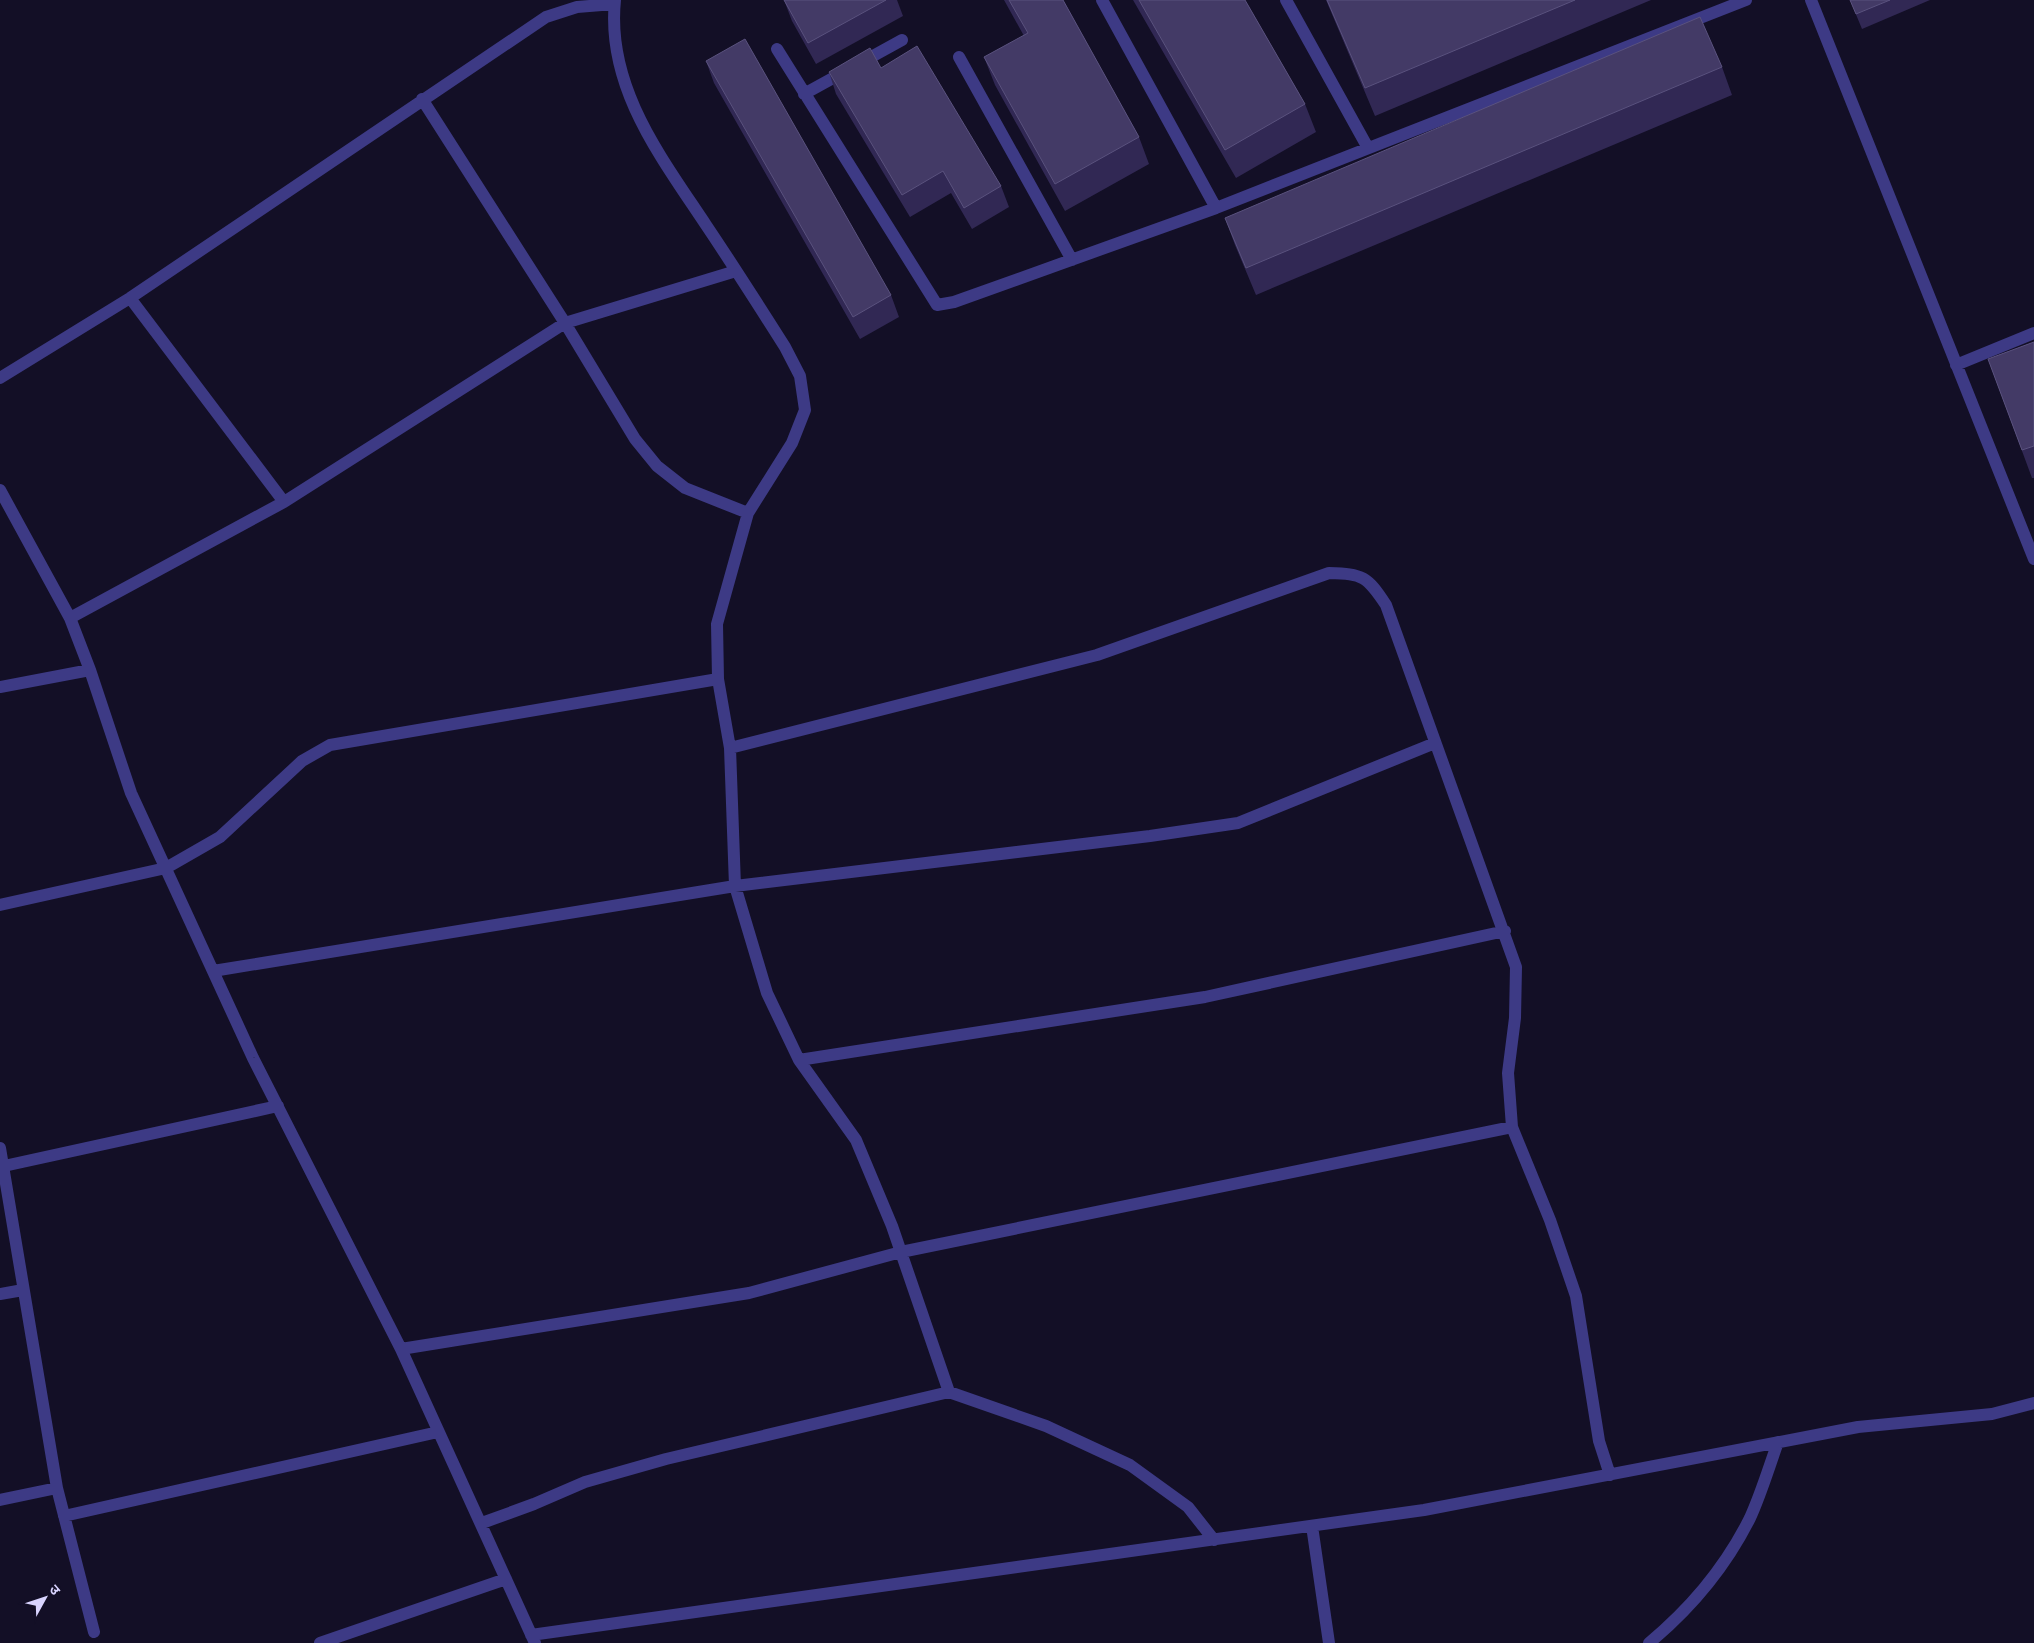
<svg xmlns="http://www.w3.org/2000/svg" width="2034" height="1643" font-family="'DM Sans','Noto Sans Devanagari',sans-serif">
<rect width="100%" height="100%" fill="#130f26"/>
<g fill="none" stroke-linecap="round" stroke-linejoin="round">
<!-- minor -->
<path stroke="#3d3a85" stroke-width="12" d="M615,0c-9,87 46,157 91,225 27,40 53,81 79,122l15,29 5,34 -13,33 -44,70 -31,111 1,55 12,69 5,138 32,107 32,67 57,80 36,86 57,166
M1102,0l114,208
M1286,0l82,148
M1811,0l223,559
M777,49l160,256 17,-3 262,-94 530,-208
M959,57l113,203
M804,94l98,-54
M422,99l143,224 70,116 22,27 28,22 63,25
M130,298l154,204
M1956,365l78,-32
M0,378l130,-80 416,-281 31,-10 37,-3
M0,490l70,128 20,52 41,123 122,265 148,291 134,294
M70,618l214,-116 281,-179 171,-52
M0,687l90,-17
M730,748l367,-93 232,-82c34,1 38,3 57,32l130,362 -1,51 -7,55 4,54 38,93 26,76 23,145 11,34
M0,905l166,-37 54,-31 82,-76 28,-16 388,-66
M213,971l522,-85 415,-50 88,-13 197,-80
M799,1060l406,-63 300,-66
M0,1148l57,340 37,144
M4,1166l274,-60
M0,1294l23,-4
M401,1349l348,-56 152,-41 611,-125
M0,1500l57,-12
M64,1516l374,-84
M482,1523l52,-19 51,-22 81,-23 283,-67 97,34 84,39 58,42 26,33
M1312,1526l17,117
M531,1635l893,-125 434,-83 134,-13 42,-11
M320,1643l186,-64
M1649,1643c41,-34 77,-77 101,-125 11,-24 19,-51 28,-76"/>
</g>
<!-- wall -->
<path fill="#312854" d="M784,0h113l6,16 -87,48 -24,-43z
M1004,0h59l76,137 10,27 -84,47 -70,-126 -11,-28 40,-21z
M1133,0h112l60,104 11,28 -80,46z
M1326,0h325l-276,116z
M1850,0h80l-68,29z
M706,61l185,234 8,22 -39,22 -146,-256z
M1722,67l10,28 -476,200 -21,-50 -10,-27z
M881,68l120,118 8,21 -37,22 -21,-36 -41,24 -74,-123 -7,-22z
M2034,342v136h-2l-44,-119z"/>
<!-- building -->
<path fill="#433a66" stroke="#5a527e" d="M784,0h102l-78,43z
M1009,0h54l76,137 -84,47 -71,-127 44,-24z
M1139,0h106l60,104 -80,46z
M1327,0h248l-210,88z
M1850,0h40l-34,14z
M1700,17l22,50 -476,201 -21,-50z
M745,39l146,256 -38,22 -147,-256z
M917,46l84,140 -37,22 -21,-37 -41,24 -73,-123 41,-24 11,20z
M2034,342v104l-12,4 -34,-91z"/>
<!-- north arrow -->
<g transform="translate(45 1598) rotate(50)" stroke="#130f26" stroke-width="4" paint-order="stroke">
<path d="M0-4L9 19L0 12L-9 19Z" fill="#d9d4ff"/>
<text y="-8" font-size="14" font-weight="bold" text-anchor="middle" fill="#d9d4ff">उ</text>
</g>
</svg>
